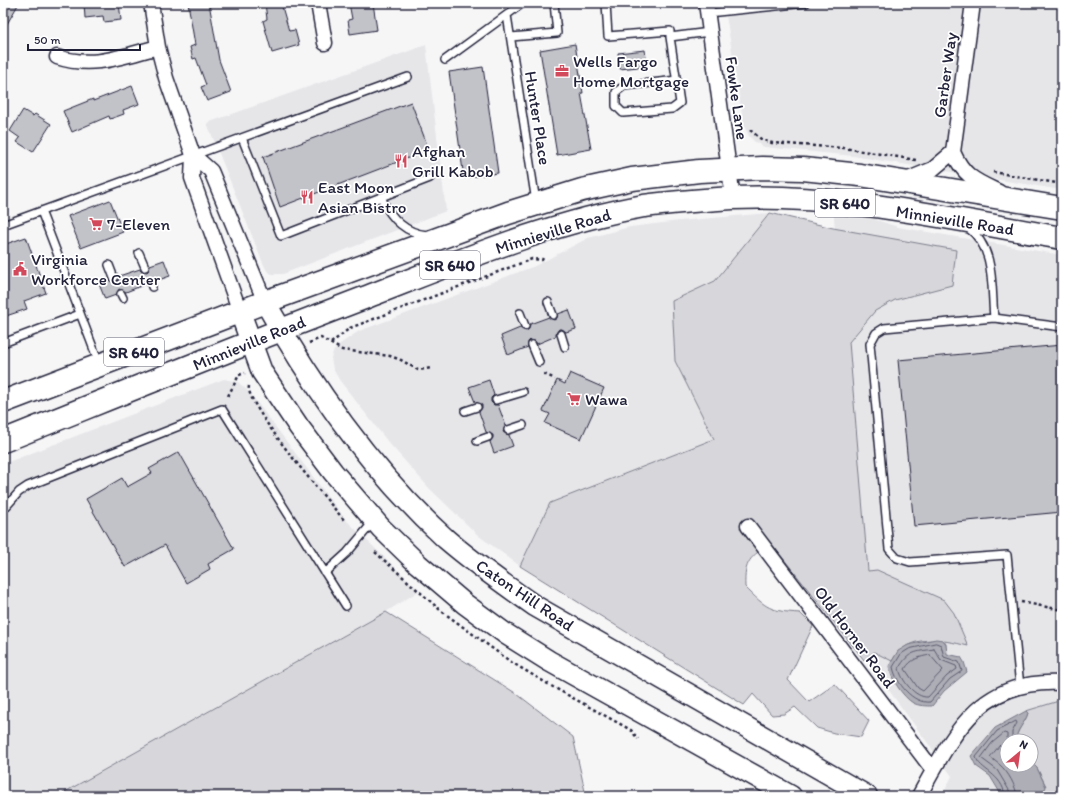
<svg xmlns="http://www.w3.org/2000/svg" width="1065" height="799" font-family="Itim,sans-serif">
<rect width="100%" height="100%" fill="#f6f6f7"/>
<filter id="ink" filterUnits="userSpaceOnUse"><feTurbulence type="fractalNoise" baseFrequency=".025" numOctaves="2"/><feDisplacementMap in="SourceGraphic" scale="8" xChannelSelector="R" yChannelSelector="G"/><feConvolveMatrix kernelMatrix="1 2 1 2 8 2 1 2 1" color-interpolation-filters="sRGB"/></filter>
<g filter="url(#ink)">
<!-- built -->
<path fill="#e6e6e9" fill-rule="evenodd" d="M724,3h338v187l-209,-34 -89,-9 -9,-5 -6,-6 -5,-10z
M426,45l20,166 -163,63h-11l-5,-3 -5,-10 -55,-138z
M833,208l16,3 49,16 164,28v541h-120l10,-20 -73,-99zM1007,741h24v24h-24z
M770,213l-55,68 -43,20 3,60 39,78 -164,64 -30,63 -41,-30 -49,-47 -42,-47 -48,-61 -7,-12 -2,-11 2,-6 7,-8 19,-13 176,-65 53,-28 42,-11 49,-6z
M224,379l14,3 12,11 95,126 74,72 -33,21 -323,181 -2,3h-58v-332z"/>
<!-- green -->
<path fill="#d7d7db" stroke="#7c7c8b" d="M770,213l63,15 123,22 -4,35 -57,15 -20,11 -26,31 19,229 9,-1 67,30 10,13 14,33c-27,-7 -60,-13 -76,15l-18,-9 -10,8 -93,-117c-21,14 -27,18 -26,44 22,22 25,24 55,26l13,13 -25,54 21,22 26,-18 34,37 -8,16 -27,-4 -17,-5 -22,-21 -11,7 -12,1 -19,-21 -9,11 -224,-139 30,-63 164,-64 -39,-78 -3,-60 43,-20z
M386,612l131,82 56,43 13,59h-525l2,-3z
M1062,700v96h-21l5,-10 -9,-18 -6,-6v-21h-15c0,-12 9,-17 12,-28l-2,-2z"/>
<!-- water -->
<path fill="#aeaeb7" stroke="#767685" d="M936,639l7,1 3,4 1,10 14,3 3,5 3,10 -23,19 -12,15c-6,0 -13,0 -19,-3 -10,-6 -23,-25 -24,-37l9,-15 10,-6z
M1026,711l2,2c-3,11 -12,16 -12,28h-9v24h24v-3l6,6 9,19 -5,9h-39l-12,-20 -14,-10 -5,-10 24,-28z"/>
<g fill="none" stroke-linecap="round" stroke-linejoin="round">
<!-- shore -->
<path stroke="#5a5a6d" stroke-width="1" d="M936,643l5,2 3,12 15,5 3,9 -12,8 -20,23c-17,2 -34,-19 -37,-35l8,-13 8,-5z
M934,649l7,11 15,6 1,3 -10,7 -19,21c-13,1 -27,-17 -29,-29 10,-17 16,-16 35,-19z
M930,655l13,15 -20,21 -5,-3 -13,-19c6,-10 14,-12 25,-14z
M1007,741v-7l-3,-1 -12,10 -11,15 16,12 12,20 1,6
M1007,752l-7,-7 -10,12c3,3 7,5 10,8 8,7 16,21 17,31
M1005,796c-2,-22 -26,-26 -29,-39l21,-26 19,-10 1,2 -5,9v9"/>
</g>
<!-- building -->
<path fill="#c2c2c9" stroke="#22223b" d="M3,3h16l-16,28z
M84,3h35l2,17 -17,2 -1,-6 -18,2z
M188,3h21l10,57 12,32 -24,9 -6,-14 5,-2 -10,-27 -3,1 -3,-12 5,-2z
M265,3h16l8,28 6,-1 4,15 -27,8 -9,-32 4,-2z
M349,3h24l4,27 -27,4 -2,-14 4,-1z
M575,44l8,49h-2l10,56 -34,6 -17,-105z
M645,50l2,16 -27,3 -2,-16z
M483,67l15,106 -34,5 -15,-106z
M132,86l7,18 -16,6 1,4 -14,5 -1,-3 -37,16 -9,-21 30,-12v2z
M411,102l18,48 -149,57 -17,-50z
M23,110l10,6 2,-2 16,10 -18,28 -16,-10 3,-4 -10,-7z
M110,200l13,32 -42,16 -13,-32z
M26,237l20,56 -22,8 3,8 -24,8v-72z
M164,260l6,16 -14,5 -7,-3 -3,6 -20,8 -7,-3 -3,6 -11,4 -6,-15 10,-4 6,3 3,-2 1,-5 21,-7 2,2 5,1 2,-2 1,-5z
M569,310l7,19 -10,3 -4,-3h-3l-3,4v3l-19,8 -2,-3 -5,-1 -2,2v5l-20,8 -7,-19 19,-8 6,3 3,-2 1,-5 19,-7 5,3 3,-2 1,-4z
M1062,345v167l-148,14 -16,-166z
M570,373l34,15 -23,51 -36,-16 5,-9 -7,-3 14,-31 8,4z
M489,380l5,15 -3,3v4l3,3h4l8,21 -3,6 6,3 4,11 -19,7 -4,-11 3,-4v-3l-7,-3 -7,-20 3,-4v-3l-7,-3 -6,-15z
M179,452l55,97 -26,15 2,5 -24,14 -21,-38 -40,22 -39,-68 36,-21 5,9 25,-14 -3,-4z"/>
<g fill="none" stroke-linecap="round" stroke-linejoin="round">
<!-- service casing -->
<g stroke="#22223b" stroke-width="10">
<path id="service" d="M606,3l2,33 62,-5v6l40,-5
M708,13l98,-10
M507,15l29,187
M511,37l46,-4 -3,-30
M670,37l10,66 -8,6 -49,4 -7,-7v-14l8,-6 53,-6
M445,60l78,-57
M242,138l39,98 149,-58
M381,197c9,20 23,36 46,38
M41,211l58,152
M3,225l405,-148
M968,228c28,20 23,59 26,90
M139,253l6,14
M109,265l5,13
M151,283l1,4
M121,294l2,4
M548,302l5,13
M520,313l5,13
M561,334l4,13
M3,343l77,-29
M532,345l7,17
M496,400l27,-8
M465,411l12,-4
M508,430l15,-5
M477,441l11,-4
M3,510l16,-18 9,-6 194,-77 124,197
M325,573l22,-20 26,-31
M1020,687l-13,-132 -97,7 -13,-4 -8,-9 -19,-205 6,-11 8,-5 110,-10 68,9"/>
</g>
<!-- minor casing -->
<g stroke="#22223b" stroke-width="17">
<path id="minor" d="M151,3l7,44 8,31 27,77 -1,23 48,134
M318,3l7,40
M706,3l27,195
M973,3l-20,149c11,25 23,29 46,40
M57,57c36,12 66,-1 101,-10
M193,155l18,16 54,131
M906,180l27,-11 20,-17
M748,526l185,244
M919,796c35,-63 60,-118 143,-113"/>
</g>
<!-- secondary casing -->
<g stroke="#22223b" stroke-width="23">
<path id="secondary" d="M265,302c49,87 107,170 181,237 28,24 59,46 89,67l332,190
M240,312l22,60 37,55 34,45 48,56 37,36 47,40 41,30 43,27 242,135"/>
</g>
<!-- primary casing -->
<g stroke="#22223b" stroke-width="25">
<path id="primary" d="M3,402l262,-100 243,-89 74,-23 50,-11 67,-8 63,-3 41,1 57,6 202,33
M3,441c120,-48 240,-97 361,-143 91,-35 183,-75 280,-92 29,-4 58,-6 88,-8 108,-5 224,22 330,40"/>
</g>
<!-- path -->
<path stroke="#22223b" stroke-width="2.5" stroke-dasharray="3 3" stroke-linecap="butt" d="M750,130l11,9 11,4 72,5 72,12
M993,172l69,12
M309,343l12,-5 21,12 48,6 11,4 17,10 14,-2
M331,343l19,-15 182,-69 10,1 2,-4
M544,374l11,5
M239,375l6,-2
M249,386c-5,18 80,116 95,134
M228,396l10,-19
M375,552l65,58 71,52 42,25 78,43 7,9
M1021,602l41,8"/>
<!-- service -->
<use href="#service" stroke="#fff" stroke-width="7"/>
<!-- minor -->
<use href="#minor" stroke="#fff" stroke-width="14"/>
<!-- secondary -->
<use href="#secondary" stroke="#fff" stroke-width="20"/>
<!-- primary -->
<use href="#primary" stroke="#fff" stroke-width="22"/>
</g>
</g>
<!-- icons -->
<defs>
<g id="office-bare" transform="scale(1.08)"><path d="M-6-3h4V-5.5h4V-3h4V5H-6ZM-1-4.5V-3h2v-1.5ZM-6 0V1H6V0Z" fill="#d1495b" stroke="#fff" stroke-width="2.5" paint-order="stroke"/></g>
<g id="restaurant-bare" transform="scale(1.08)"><path d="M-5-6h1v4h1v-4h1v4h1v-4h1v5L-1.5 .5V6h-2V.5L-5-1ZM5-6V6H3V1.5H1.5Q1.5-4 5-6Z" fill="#d1495b" stroke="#fff" stroke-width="2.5" paint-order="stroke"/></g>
<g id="supermarket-bare" transform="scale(1.08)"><path d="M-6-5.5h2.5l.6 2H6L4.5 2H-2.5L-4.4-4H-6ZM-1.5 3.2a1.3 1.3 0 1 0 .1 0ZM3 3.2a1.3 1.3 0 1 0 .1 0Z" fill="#d1495b" stroke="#fff" stroke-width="2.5" paint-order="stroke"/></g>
<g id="civic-bare" transform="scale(1.08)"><path d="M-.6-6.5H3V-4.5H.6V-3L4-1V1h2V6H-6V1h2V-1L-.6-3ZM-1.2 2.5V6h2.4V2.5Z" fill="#d1495b" stroke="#fff" stroke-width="2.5" paint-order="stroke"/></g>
</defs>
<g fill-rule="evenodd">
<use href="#office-bare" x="562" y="71"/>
<use href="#restaurant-bare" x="401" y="161"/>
<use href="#restaurant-bare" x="307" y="197"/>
<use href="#supermarket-bare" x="96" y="224"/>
<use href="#civic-bare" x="20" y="269"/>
<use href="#supermarket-bare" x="574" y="399"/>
</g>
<g text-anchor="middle" stroke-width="3.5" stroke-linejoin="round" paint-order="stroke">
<!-- shield labels -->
<g fill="#fff" stroke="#646476" stroke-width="1">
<rect x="815" y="189" width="60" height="28" rx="3"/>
<rect x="420" y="251" width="60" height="28" rx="3"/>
<rect x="104" y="338" width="60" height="28" rx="3"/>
</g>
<g font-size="16" font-weight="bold" fill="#22223b">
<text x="845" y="209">SR 640</text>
<text x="450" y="271">SR 640</text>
<text x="134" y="358">SR 640</text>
</g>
<!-- poi labels -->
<g font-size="17" fill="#22223b" stroke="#fff" text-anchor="start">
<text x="573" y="67">Wells Fargo<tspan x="573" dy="20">Home Mortgage</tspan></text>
<text x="412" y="157">Afghan<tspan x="412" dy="20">Grill Kabob</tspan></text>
<text x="318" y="193">East Moon<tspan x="318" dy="20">Asian Bistro</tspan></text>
<text x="107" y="230">7-Eleven</text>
<text x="31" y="265">Virginia<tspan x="31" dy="20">Workforce Center</tspan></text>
<text x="585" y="405">Wawa</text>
</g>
<!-- street labels -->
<g font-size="17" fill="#22223b" stroke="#fff">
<text transform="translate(945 75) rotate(-82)" y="6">Garber Way</text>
<text transform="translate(737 98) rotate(82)" y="6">Fowke Lane</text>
<text transform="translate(538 118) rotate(81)" y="6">Hunter Place</text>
<text transform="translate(955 220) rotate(9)" y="6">Minnieville Road</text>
<text transform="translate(553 231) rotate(-17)" y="6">Minnieville Road</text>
<text transform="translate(249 343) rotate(-22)" y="6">Minnieville Road</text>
<text transform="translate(525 595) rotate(34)" y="6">Caton Hill Road</text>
<text transform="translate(855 637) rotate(53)" y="6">Old Horner Road</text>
</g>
</g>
<!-- margin -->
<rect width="1065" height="799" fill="none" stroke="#fff" stroke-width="16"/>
<rect x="8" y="8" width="1049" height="783" fill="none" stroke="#22223b" stroke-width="1.5" filter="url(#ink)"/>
<!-- north arrow -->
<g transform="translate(1019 753) rotate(29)"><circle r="19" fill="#ffffff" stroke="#a7a7b1"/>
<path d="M0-3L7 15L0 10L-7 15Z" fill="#d1495b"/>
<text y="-6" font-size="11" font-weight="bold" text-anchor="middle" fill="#22223b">N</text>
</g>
<!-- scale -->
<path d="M28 44v6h112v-6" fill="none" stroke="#22223b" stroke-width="2"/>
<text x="34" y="44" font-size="12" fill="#22223b" stroke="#ffffff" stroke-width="3" paint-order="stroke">50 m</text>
</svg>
